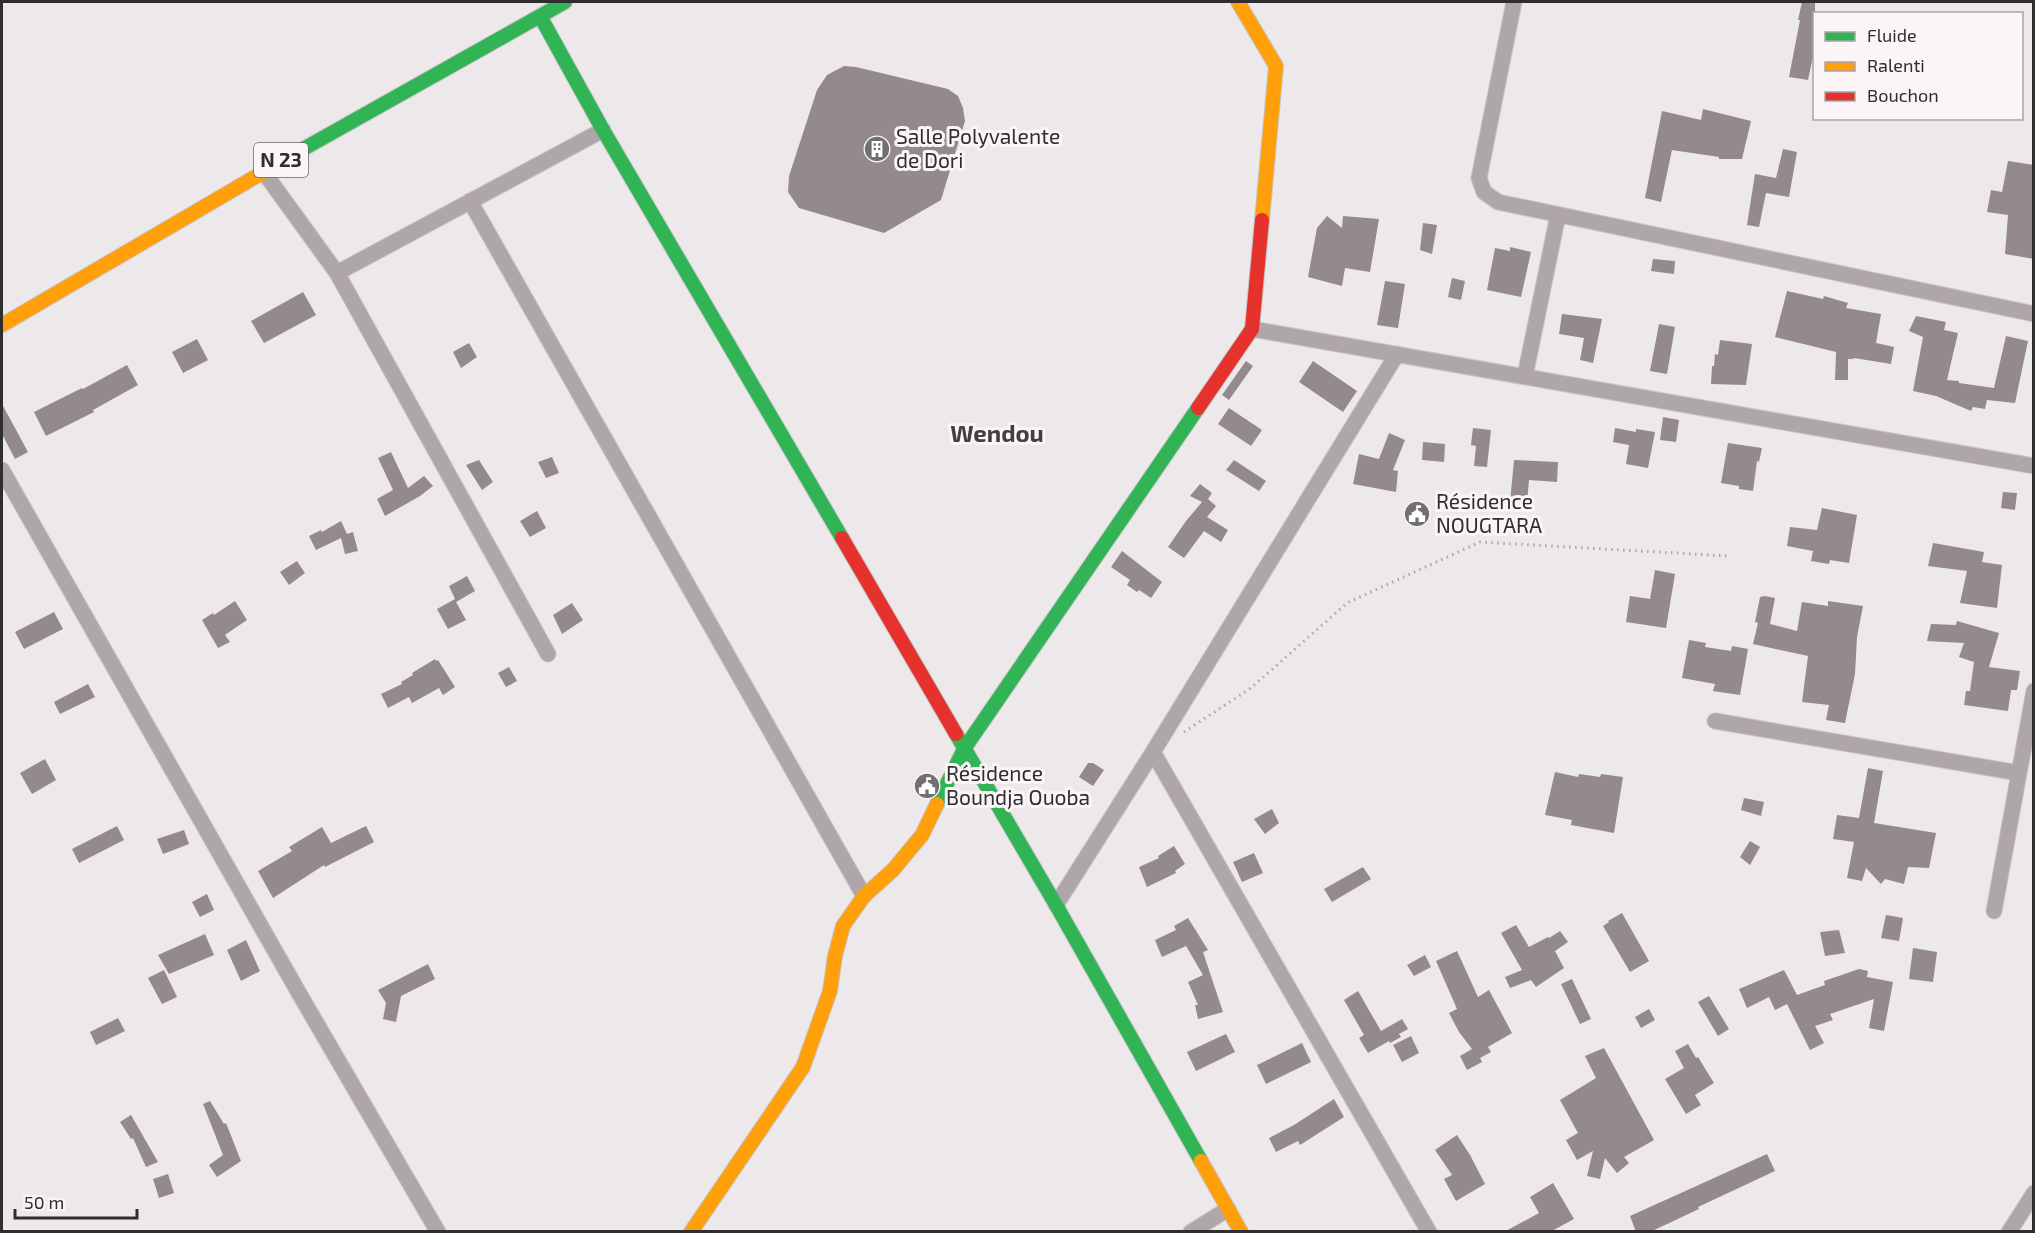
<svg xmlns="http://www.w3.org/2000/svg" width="2035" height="1233" font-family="'Exo 2',sans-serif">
<rect width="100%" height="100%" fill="#ede9ea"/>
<!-- building -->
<path fill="#94898e" d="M1802,2h13v45l-7,33 -19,-3 11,-57h-2z
M844,66l12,1 92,22 10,7 5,12 2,13 -24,79 -57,33 -85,-25 -11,-16 1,-16 28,-86 10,-15z
M1703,109l48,12 -9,38h-23v-2l-47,-7 -11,52 -16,-4 17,-87 39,9z
M1783,149l14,3 -8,45 -23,-4 -7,34 -12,-2 8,-51 21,4z
M2008,161l26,4v94l-29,-5 3,-39 -21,-3 4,-22 11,2z
M1327,216l15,12 1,-12 36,3 -9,53 -25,-4 -3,18 -34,-9 9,-49z
M1423,223l14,2 -5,29 -12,-4z
M1510,247l21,5 -10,45 -34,-7 8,-42 15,3z
M1653,259l22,2 -1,13 -23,-3z
M1452,278l13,3 -4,19 -13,-3z
M1385,281l20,3 -7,44 -21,-3z
M1787,291l36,8 1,-3 24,7 -2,5 35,6 -5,29 18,4 -3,17 -37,-6 -1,1h-5v21h-13l1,-28 -61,-15z
M303,292l13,23 -52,28 -13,-22z
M1562,314l40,5 -9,44 -13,-3 4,-22 -25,-4z
M1916,316l30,6 -2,8 14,3 -11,47 12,1v2l35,5 12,-52 22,5 -13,62 -28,-3 -2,9 -12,-2 -2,4 -35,-15 -23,-5 10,-54 -14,-6z
M1659,324l16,3 -8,47 -17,-3z
M197,339l11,21 -25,13 -11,-21z
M1720,340l32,4 -6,41 -35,-1 1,-18h2l1,-12 3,1z
M469,343l8,14 -16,11 -8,-16z
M1246,361l7,5 -24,34 -7,-5z
M1313,361l44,30 -14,21 -44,-30z
M127,365l11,20 -45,25 1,2 -48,24 -12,-24 48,-24 1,1z
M2,404l26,48 -13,7 -13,-25z
M1229,408l33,22 -11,16 -33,-22z
M1663,417l16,3 -3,22 -16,-2z
M1473,428l18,2 -4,37 -13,-1 2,-20 -5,-1z
M1615,428l21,4v-3l19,3 -7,36 -22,-4 3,-19 -16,-3z
M1389,433l16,7 -12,30 5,1 -2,21 -43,-8 6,-30 20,5z
M1423,442l22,2 -1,18 -22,-2z
M1728,443l34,5 -3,14 -2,-1 -4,30 -14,-2v-3l-18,-3z
M391,452l17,36 16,-12 9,10 -13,10 -35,20 -8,-17 16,-9 -15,-32z
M552,457l7,16 -13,5 -8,-16z
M479,460l14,22 -11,8 -16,-25z
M1234,460l32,21 -7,10 -33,-21z
M1514,460l44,2 -1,20 -28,-2 -2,23 -17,-1z
M1200,484l12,9 -4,6 8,7 -9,11 21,13 -7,12 -17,-11 -20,27 -16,-11 18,-26 16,-19 -12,-6z
M2003,492l14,1 -2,17 -14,-2z
M1822,508l35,7 -8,48 -19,-3 -1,4 -18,-3 2,-10 -26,-5 3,-19 27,3z
M537,511l9,17 -16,9 -10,-16z
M341,521l6,13 6,-2 5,19 -13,3 -4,-16 -25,12 -7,-14 12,-6 1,2z
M1933,543l51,9 -2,10 20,3 -5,43 -37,-5 7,-32 -39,-5z
M1122,551l40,31 -11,16 -12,-8 -2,2 -10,-7 3,-5 -19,-13z
M297,561l8,12 -16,12 -9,-13z
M1655,570l20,4 -9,54 -40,-6 4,-26 20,3z
M467,576l8,15 -19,11 10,18 -18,9 -11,-20 18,-10 -6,-13z
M1765,596l10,2 -5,26 27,7 5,-29 26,4v-5l35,5 -6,31 -2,37 -10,49 -19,-3 3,-15 -27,-3 6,-46 -55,-12 5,-21 -3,-1 5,-25z
M235,601l12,19 -22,15 5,7 -12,6 -16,-28 11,-7 1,2z
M572,603l11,17 -21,14 -9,-19z
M54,612l9,17 -39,20 -9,-17z
M1957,621l42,12 -10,34 31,4 -3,19h-6l-3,21 -44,-6 2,-14h4l4,-29 -15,-5 5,-14 -37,-2 4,-17 25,1z
M1689,640l17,3 -1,4 26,4 1,-5 16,3 -8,46 -27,-4 2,-7 -33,-6z
M435,659l1,2 2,-1 17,27 -12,8 -4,-7 -27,15 -3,-6 -21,11 -7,-14 21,-10 -1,-2 12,-7 -1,-2z
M509,667l8,14 -11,6 -8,-14z
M88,684l7,13 -35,17 -6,-12z
M45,759l11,21 -24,14 -12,-21z
M1088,763h5l11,7 -11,16 -14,-9z
M1868,768l15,3 -9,52 62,10 -7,35 -21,-1 -4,17 -19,-5 -4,5 -15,-16 -4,13 -15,-3 7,-36 -21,-3 4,-24 22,3z
M1555,772l23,5 1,-3 21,3 1,-3 22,3 -9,56 -43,-8 1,-5 -27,-5z
M1744,798l20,4 -3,14 -20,-6z
M1272,809l7,14 -14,11 -11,-15z
M117,826l7,14 -45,23 -7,-14z
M366,826l8,16 -49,25 -1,-2 -51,33 -15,-27 34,-20 -3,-4 33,-20 9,16z
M184,830l5,14 -26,10 -6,-15z
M1750,841l10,6 -10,18 -10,-8z
M1174,846l11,18 -10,7 1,2 -29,14 -8,-20 20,-9 -1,-2z
M1254,853l9,20 -21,9 -9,-20z
M1363,867l8,12 -39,23 -8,-13z
M207,894l7,16 -14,7 -8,-15z
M1622,913l27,48 -19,11 -27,-46 6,-4 -1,-1z
M1886,915l17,3 -4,23 -18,-3z
M1188,918l20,32 -5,2 20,60 -25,7 -3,-14h3l-10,-23 15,-7 -17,-29 -24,11 -7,-17 21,-10 -2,-4z
M1516,925l13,22 19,-10 1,1 11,-7 8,11 -13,9 9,17 -28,19 -5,-7 -21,8 -5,-11 17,-7 -21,-37z
M1839,930l6,23 -20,3 -5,-24z
M205,934l9,21 -45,19 -11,-19z
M246,940l14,31 -19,10 -14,-31z
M1913,948l24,4 -4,30 -24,-3z
M1457,951l21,46 11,-7 23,43 -24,14 3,5 -11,6 2,4 -15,8 -7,-14 12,-7 -13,-17 -10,-19 8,-4 -21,-48z
M1425,955l6,12 -17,9 -7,-11z
M428,964l7,15 -34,17 -5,26 -13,-3 3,-16 -8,-13z
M1859,969l9,2 -1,6 26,5 -9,49 -15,-3 5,-29 -44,15 3,6 -18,6 9,17 -14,7 -23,-46 -12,6 -6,-13 -22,11 -8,-19 45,-19 13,25 28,-10 -1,-4z
M164,970l13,27 -15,7 -14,-26z
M1572,979l19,40 -11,5 -19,-40z
M1358,991l23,40 21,-12 6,10 -9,5 2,3 -11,6 -1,-2 -21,12 -9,-15 5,-3 -20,-35z
M1709,996l20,33 -11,7 -20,-34z
M1649,1009l6,11 -14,8 -6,-11z
M118,1018l7,13 -29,14 -6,-13z
M1226,1034l9,18 -39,19 -9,-19z
M1411,1036l8,17 -17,9 -9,-17z
M1302,1043l9,19 -45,22 -9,-19z
M1688,1044l8,14 2,-1 16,26 -19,12 6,10 -15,9 -21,-35 19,-11 -9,-17z
M1604,1048l50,92 -30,17 5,6 -12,10 -12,-15 -5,21 -13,-3 6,-25 -16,9 -11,-20 12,-7 -18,-33 36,-22 -11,-22z
M1334,1099l10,18 -44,28 -2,-4 -22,11 -7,-14 25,-13z
M210,1101l14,23 2,-1 15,38 -24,16 -8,-12 14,-10 -20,-51z
M131,1115l27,47 -12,5 -13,-29 -2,1 -11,-17z
M1457,1135l13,20 15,29 -29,17 -12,-22 8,-4 -17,-25z
M1767,1154l8,17 -77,36 1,2 -49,23h-14l-6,-16z
M168,1174l6,19 -15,5 -6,-19z
M1553,1183l21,36 -24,13h-46l35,-19 -9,-16z"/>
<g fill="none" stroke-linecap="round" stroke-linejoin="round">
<!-- street casing -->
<g stroke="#c6c4c4" stroke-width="17">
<path id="street" d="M1514,2l-35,176 5,14 14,10 536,112
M263,171l74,102 211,381
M470,201l394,695
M337,273l266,-143
M1252,329l782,137
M1525,376l33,-161
M2,470l298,525 138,237
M1715,721l304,52
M1153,752l276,480
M1056,905l97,-153 244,-398
M1994,911l40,-220
M1191,1232l37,-23
M2009,1232l25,-39"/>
</g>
<!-- fast casing -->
<g stroke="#c6c4c4" stroke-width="16">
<path id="fast" d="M540,16l63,114 239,408
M296,153l269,-151
M956,734l100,171 145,256
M937,804l27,-55 234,-341"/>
</g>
<!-- slow casing -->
<g stroke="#c6c4c4" stroke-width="16">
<path id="slow" d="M1238,2l38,64 -14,154
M2,325l294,-172
M1201,1161l40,71
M691,1232l112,-165 27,-76 5,-35 8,-30 21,-30 29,-26 29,-35 15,-31"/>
</g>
<!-- jam casing -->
<g stroke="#c6c4c4" stroke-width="16">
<path id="jam" d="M1198,408l54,-79 10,-109
M842,538l114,196"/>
</g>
<!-- path -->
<path stroke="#aca6a8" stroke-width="3" stroke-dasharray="1.5 4.5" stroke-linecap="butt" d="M1184,732l67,-44 96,-85 133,-61 248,14"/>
<!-- street -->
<use href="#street" stroke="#aea6a9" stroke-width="15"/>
<!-- fast -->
<use href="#fast" stroke="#30b455" stroke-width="14"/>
<!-- slow -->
<use href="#slow" stroke="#ff9f0a" stroke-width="14"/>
<!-- jam -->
<use href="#jam" stroke="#e5322d" stroke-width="14"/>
</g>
<!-- icons -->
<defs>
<g id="building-disc" transform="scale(1.35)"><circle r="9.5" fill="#726f6f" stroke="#fbf5f7"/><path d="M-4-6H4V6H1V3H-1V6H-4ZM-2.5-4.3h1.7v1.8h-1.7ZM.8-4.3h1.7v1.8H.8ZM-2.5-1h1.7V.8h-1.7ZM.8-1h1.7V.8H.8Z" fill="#fff"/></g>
<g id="civic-disc" transform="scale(1.35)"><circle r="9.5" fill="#726f6f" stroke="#fbf5f7"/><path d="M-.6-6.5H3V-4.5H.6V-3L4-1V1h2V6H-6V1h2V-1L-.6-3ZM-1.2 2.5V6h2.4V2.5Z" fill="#fff"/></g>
</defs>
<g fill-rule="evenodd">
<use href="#building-disc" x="877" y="149"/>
<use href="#civic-disc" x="1417" y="514"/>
<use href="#civic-disc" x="927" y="786"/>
</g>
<g text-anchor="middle" stroke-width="6" stroke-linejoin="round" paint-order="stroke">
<!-- shield labels -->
<rect fill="#fbf5f7" stroke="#6c696a" stroke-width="1.5" x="254" y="143" width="54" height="34" rx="4.5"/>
<g font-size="20" font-weight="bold" fill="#2f2d2d">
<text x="281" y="167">N 23</text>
</g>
<!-- poi labels -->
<g font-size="21" fill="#2f2d2d" stroke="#fbf5f7" text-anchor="start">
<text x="896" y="144">Salle Polyvalente<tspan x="896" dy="24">de Dori</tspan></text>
<text x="1436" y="509">Résidence<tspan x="1436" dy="24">NOUGTARA</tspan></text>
<text x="946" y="781">Résidence<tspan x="946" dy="24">Boundja Ouoba</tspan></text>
</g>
<!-- quarter labels -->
<g font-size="24" font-weight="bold" fill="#433e3f" stroke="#fbf5f7">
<text x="997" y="442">Wendou</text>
</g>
</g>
<!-- border -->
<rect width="2035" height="1233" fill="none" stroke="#2f2d2d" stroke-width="6"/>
<!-- legend -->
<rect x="1813" y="12" width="210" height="108" fill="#fbf5f7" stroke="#a9a5a6" stroke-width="1.5"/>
<rect x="1825" y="32" width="30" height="9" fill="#30b455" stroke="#a9a5a6" stroke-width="1.5"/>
<text x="1867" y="42" font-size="18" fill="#2f2d2d">Fluide</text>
<rect x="1825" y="62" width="30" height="9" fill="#ff9f0a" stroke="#a9a5a6" stroke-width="1.5"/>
<text x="1867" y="72" font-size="18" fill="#2f2d2d">Ralenti</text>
<rect x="1825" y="92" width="30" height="9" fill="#e5322d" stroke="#a9a5a6" stroke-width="1.5"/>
<text x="1867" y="102" font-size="18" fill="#2f2d2d">Bouchon</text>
<!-- scale -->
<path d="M15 1209v9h122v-9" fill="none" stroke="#2f2d2d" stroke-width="3"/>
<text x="24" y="1209" font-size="18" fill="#2f2d2d" stroke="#fbf5f7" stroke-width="4.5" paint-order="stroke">50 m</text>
</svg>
